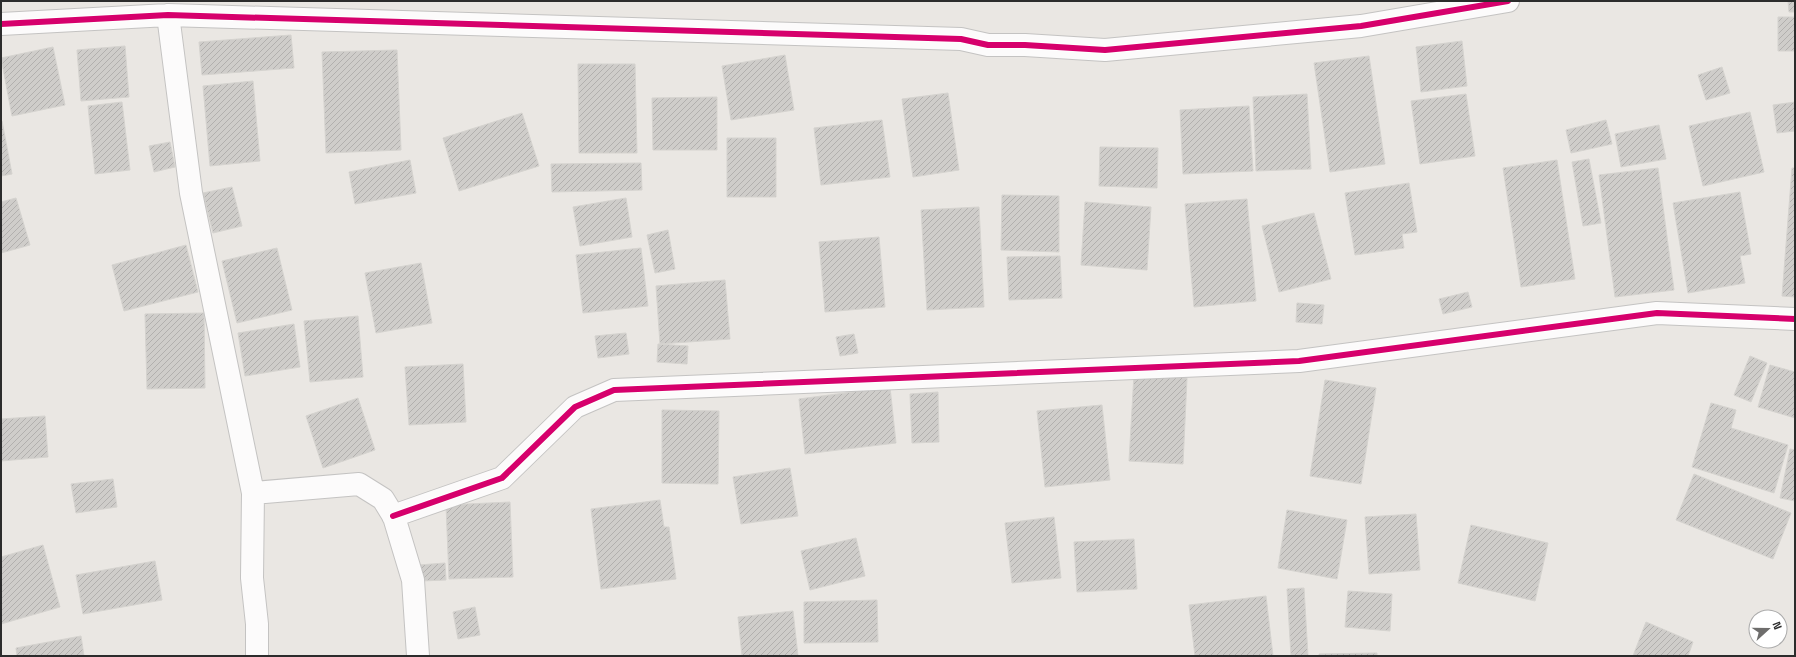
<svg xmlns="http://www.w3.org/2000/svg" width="1796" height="657" font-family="'Space Grotesk',sans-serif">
<defs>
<pattern id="building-hatch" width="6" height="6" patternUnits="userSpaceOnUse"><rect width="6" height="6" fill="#cfcdca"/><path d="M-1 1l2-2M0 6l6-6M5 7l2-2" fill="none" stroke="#b2b0ae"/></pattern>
</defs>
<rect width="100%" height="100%" fill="#eae7e3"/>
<!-- building -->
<path fill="url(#building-hatch)" stroke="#d5d3cf" d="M1788,1h7v11h-6z
M1778,17h17v34h-17z
M291,35l3,33 -92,7 -3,-33z
M1462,41l5,45 -46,6 -5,-45z
M125,46l4,51 -48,4 -4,-51z
M53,47l12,58 -53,11 -11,-58z
M397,50l4,100 -75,3 -4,-101z
M785,55l9,55 -63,10 -9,-54z
M1369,56l16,108 -55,8 -16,-109z
M578,64h57l2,89h-58z
M1722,67l8,26 -24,7 -8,-25z
M253,81l7,80 -50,5 -7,-80z
M948,93l11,77 -46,7 -11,-78z
M1307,94l4,75 -55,2 -3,-74z
M1466,94l9,62 -55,8 -9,-63z
M717,97v53h-64l-1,-52z
M122,102l8,68 -35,4 -7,-68z
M1795,102v29l-18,2 -4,-28z
M1249,106l4,65 -70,3 -3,-64z
M1750,112l14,60 -61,14 -14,-60z
M522,113l17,53 -80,25 -16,-53z
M882,120l8,57 -69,8 -7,-57z
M1606,120l6,24 -41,9 -5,-23z
M1,121h1l10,53 -11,2z
M1659,125l7,34 -45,8 -6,-33z
M727,138h49v59h-49z
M170,142l5,25 -21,5 -5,-26z
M1100,147l58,1 -1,40 -58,-2z
M1589,159l12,64 -18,3 -11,-64z
M410,160l6,33 -61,11 -6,-32z
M1557,160l18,119 -54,8 -18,-119z
M641,163l1,27 -90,2 -1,-28z
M1658,168l16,122 -59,7 -16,-122z
M1792,168h3v129l-13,-1z
M1409,183l8,49 -15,2 2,14 -49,7 -10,-62z
M232,187l10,39 -29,7 -10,-40z
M1740,192l11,62 -11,2 5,27 -57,10 -15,-90z
M1002,195l57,1v56l-58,-2z
M16,198l14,47 -29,8v-51z
M626,198l6,39 -52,9 -7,-39z
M1247,199l9,102 -62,6 -9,-103z
M1085,202l66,5 -4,63 -66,-5z
M979,207l5,100 -57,3 -6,-100z
M1314,213l17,66 -52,13 -17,-66z
M668,230l7,39 -20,4 -8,-38z
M879,237l6,70 -60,5 -6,-70z
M186,245l12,47 -74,19 -12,-46z
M277,248l15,62 -55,13 -15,-62z
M641,248l7,58 -65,7 -7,-58z
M1060,256l2,42 -53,2 -2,-43z
M421,263l11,60 -56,10 -11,-60z
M725,280l5,59 -70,5 -4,-58z
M1468,292l4,15 -29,7 -4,-15z
M1297,303l27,2 -2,19 -26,-2z
M204,313l1,75 -58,1 -2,-75z
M358,316l5,61 -53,5 -6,-61z
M294,324l6,43 -55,9 -7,-43z
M626,333l3,21 -31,4 -3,-22z
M854,334l4,19 -18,3 -4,-19z
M658,344l30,2 -1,18 -30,-2z
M1750,356l17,7 -16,39 -17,-7z
M463,364l3,58 -57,3 -4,-58z
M1770,365l25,7v46l-37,-11z
M1134,374l53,4 -4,86 -54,-3z
M1325,380l51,8 -15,96 -51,-8z
M890,387l6,56 -91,11 -6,-55z
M938,392l1,50 -27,1 -2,-49z
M358,398l17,52 -52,18 -17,-52z
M1711,403l25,7 -5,18 57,17 -14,48 -82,-26z
M1102,405l8,75 -65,7 -8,-76z
M662,410l57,1 -1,73 -56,-1z
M45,416l3,41 -47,4v-42z
M1790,449l5,1v51l-15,-3z
M790,468l8,48 -57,8 -8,-47z
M1694,474l97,39 -18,46 -97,-39z
M113,479l4,28 -41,6 -5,-29z
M660,500l4,27h5l7,52 -75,10 -10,-80z
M510,502l3,75 -64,2 -3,-74z
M1287,510l60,10 -10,59 -59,-11z
M1416,514l4,56 -51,4 -4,-57z
M1054,517l7,61 -49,5 -7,-60z
M1471,525l77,18 -13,58 -77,-18z
M856,538l9,38 -55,14 -9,-39z
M1134,539l3,50 -60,3 -3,-50z
M43,545l17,62 -59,17v-67z
M155,561l7,39 -79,14 -7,-39z
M445,563l1,17 -25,1 -2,-16z
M1304,588l4,68h-17l-4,-67z
M1348,591l44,3 -2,37 -45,-4z
M1266,596l7,60h-78l-6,-51z
M877,600l1,42 -74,1v-41z
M475,607l5,28 -22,4 -5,-27z
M793,611l5,45h-56l-4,-39z
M1646,622l47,20 -5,14h-55z
M81,636l3,20h-67l-1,-8z
M1377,653v3h-58v-2z"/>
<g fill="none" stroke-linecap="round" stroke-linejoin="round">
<!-- street casing -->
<g stroke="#c4c3c2" stroke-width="24">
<path id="street" d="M168,15l23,178 62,300 -1,85 5,46v32
M1,24l167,-9 793,24 27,6h37l80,5 256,-24 147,-25
M253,493l106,-9 24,15 11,18 19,63 5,76
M393,516l109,-38 73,-71 39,-17 685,-29 358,-48 138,6"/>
</g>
<!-- street -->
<use href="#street" stroke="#fcfbfb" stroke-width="22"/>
<!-- cycleway casing -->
<g stroke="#fff" stroke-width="8">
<path id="cycleway" d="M1,24l167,-9 793,24 27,6h37l80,5 256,-24 147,-25
M393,516l109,-38 73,-71 39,-17 685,-29 358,-48 138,6"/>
</g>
<!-- cycleway -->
<use href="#cycleway" stroke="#d6006c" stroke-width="6"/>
</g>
<!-- border -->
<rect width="1796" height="657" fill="none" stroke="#2c2c2c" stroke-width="4"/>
<!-- north arrow -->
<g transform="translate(1768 629) rotate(69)"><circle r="19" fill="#ffffff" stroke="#ababab"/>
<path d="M0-3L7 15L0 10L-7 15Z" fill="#6e6d6c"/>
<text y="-6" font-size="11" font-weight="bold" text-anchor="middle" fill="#2c2c2c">N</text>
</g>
</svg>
